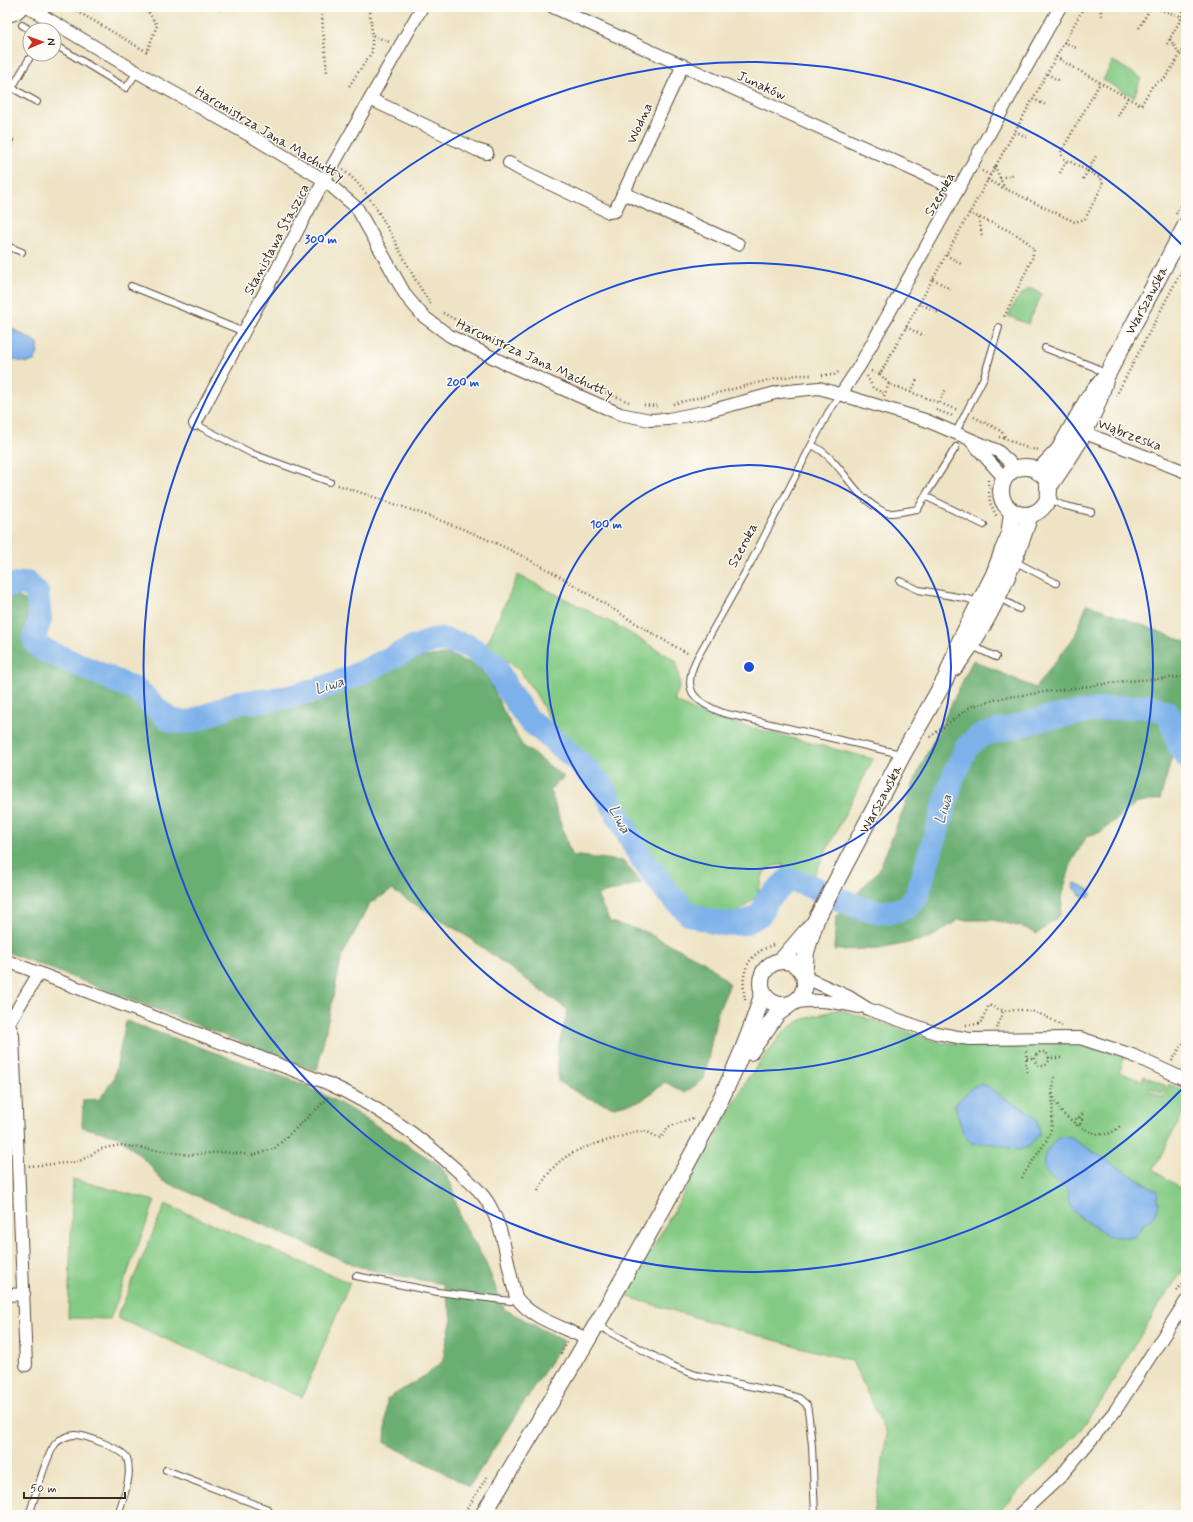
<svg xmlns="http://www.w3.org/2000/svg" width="1193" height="1522" font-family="Mynerve,sans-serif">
<rect width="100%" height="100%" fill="#fdfcf7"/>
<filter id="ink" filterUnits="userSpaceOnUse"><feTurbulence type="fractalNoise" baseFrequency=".025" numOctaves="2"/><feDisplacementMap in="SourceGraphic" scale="8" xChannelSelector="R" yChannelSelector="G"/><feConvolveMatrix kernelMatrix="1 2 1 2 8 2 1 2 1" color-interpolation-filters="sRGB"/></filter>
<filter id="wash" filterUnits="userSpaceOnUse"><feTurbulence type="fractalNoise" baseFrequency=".012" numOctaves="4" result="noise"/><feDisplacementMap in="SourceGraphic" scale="16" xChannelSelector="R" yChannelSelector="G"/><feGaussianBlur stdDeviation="0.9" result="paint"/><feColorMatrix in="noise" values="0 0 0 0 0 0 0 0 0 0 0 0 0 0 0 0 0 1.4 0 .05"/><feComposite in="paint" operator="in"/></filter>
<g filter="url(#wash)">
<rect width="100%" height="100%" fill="#eee3c4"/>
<!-- green -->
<path fill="#84ca84" stroke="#607a51" d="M1113,61l28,17 -7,19 -31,-17z
M1029,288l13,6 -14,30 -20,-8 8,-16z
M518,575l100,51 58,35 4,24 -6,16 32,15 167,43 -62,122 -20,-7 -8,1 1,-10 -11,1 -9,6 -7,24 -22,19 -40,-5 -32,-31 -45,-74 -8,-23 -21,-24 -37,-35 -16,-29 -18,-25 -32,-23z
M839,1009l103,34h144l39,15 -6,14 23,9 2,-5 22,10 -4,8 -13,-7 -2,2 16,9 6,-14 17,7v17l-33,62 33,21v75l-29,42 -55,92 -24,33 -83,82h-121l13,-81 -35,-73 -111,-30 -116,-35 87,-152 35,-65 36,-47 18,-12z
M73,1179l82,22 -45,118 -42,-1z
M165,1204l185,79 -48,114 -185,-79z"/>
<!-- forest -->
<path fill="#6bae72" stroke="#536c48" d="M16,596l13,6 -5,39 50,31 50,23 36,28 46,2 29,-14 29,1 51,-8 103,-46 29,-4 31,12 10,12 15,32 19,35 42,32 -14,12 21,66 52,6 19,22 -45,12 13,27 33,9 62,31 25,22 -13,30 -13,65 -19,14 -20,-11 -24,19 -27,6 -31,-11 -25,-15v-33l10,-38 -103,-75 -73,-45 -22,13 -28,53 -25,115 -310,-119v-352z
M1087,604l99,38v102l-14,13 -12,42 -25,5 -34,28 -14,4 -15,25 -9,30 -2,23 -24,20 -11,-6 -33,-8h-35l-30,19 -49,10 -45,1 2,-34 43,-46 40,-100 54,-110 62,28 40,-52z
M126,1021l177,63 40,21 98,61 10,18 10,36 24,41 19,48 60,32 -95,146 -27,-16 -57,-28 2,-44 39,-24 16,-13 10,-44 -9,-34 -61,-11 -28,-8 -193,-85 -12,-16 -31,-28 -36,-9 1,-27 17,-1 14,-21z"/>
<!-- water -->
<path fill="#7db1ea" stroke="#5c6e84" d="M7,326l31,17v10l-4,8 -7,2 -20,-5z
M1075,883l15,7 1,5 -2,3 -9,-3 -7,-7z
M979,1084l7,1 21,15 23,12 7,8 3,13 -10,13 -11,4 -25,-6 -23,-1 -8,-10 -8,-28 17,-18z
M1063,1136l8,2 86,53 2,13 -3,9 -7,8 -5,2 -9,14h-22l-6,-2c-14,-10 -29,-15 -38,-31 -2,-5 0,-10 -3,-15 -3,-5 -7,-6 -12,-9 -20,-15 -8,-35 9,-44z"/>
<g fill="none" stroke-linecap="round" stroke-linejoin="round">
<!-- river -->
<path stroke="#7db1ea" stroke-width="24" d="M7,586l20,-3 10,10 3,26 -6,19 3,7 5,4 95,41 29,27 6,4 13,1 8,-1 46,-19 23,-1 27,-4 27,-7 34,-12 61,-30 28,-9 30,7 25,18 15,28 19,27 44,37 29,28 39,72 27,36 22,22 20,7 15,3 21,-1 16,-9 6,-14 21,-20c37,4 80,46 118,27 4,-2 8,-8 11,-11l35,-116 14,-32 15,-13 67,-17 63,-10 39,-2 18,7 3,7 8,25 7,11"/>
</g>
</g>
<g filter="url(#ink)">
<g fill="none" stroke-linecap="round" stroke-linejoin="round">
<!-- service casing -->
<g stroke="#564637" stroke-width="8">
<path id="service" d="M22,25l8,5
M54,44l72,44 11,-16
M7,85l30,17
M12,88l17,-29
M7,139l3,2 -3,7
M7,246l15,6
M131,286l113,46
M1045,348l49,19 12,8
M841,394l-13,19 -77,149 -54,96c-16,32 -4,43 26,55l178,41
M195,424l58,30 77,28
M956,432l28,-55 15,-50
M812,445c30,15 37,47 67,64 2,1 5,4 8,4 9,1 22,-3 31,-4l7,-13 59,29
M925,496l31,-49
M1047,498l15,7 29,7
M1014,561l42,22
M900,581l19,9 50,9 10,5
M998,597l21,12
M972,646l24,11
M356,1276l82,16 73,9 5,-4
M597,1325l73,40 26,10 87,18 16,5 8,7 2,13 3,28 3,69
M166,1470l102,39 -2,6
M29,1515c6,-17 17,-60 27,-72 4,-4 13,-8 19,-8 10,0 48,14 52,23 6,19 -4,39 -9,57"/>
</g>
<!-- minor casing -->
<g stroke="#564637" stroke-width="14">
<path id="minor" d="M28,7l109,65 119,67 68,41 33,28 49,88 17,20 27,20 54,27 116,51 30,6 18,-1 41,-8 70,-19 40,-4 106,32 73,31 19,18
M553,7l405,183
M7,16c7,-1 12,-3 15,-9
M370,99l107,51 10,3
M509,163l12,7 88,42 6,-1 68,-146
M623,193l115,51
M841,394l19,-29 200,-358
M195,424l125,-236 102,-181
M1085,433l101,39
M971,441l34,38
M7,961l320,122c49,22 93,53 133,90 10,9 20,17 27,28 18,28 20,65 29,96 16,23 49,30 73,43
M804,977l45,20 19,12 68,24 33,6 111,-1 52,17 54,25
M792,1003c25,-5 43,-1 67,4
M9,1025l4,10 13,330
M7,1026l32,-53
M7,1295l17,-1
M1019,1515l41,-38 55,-66 71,-110"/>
</g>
<!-- secondary casing -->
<g stroke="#564637" stroke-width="18">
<path id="secondary" d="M1001 491a24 24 0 1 1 48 0a24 24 0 1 1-48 0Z
M1038,472l21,-22 30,-53 18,-22 79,-150
M1048,488c24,-34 47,-68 57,-108
M954,668c35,-43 59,-101 76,-153
M761 983a22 22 0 1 1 44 0a22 22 0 1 1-44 0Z
M781,961l30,-35
M804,977l2,-25 10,-32 87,-166 43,-76 14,-37 34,-67 9,-24 6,-14 3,-24
M750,1052l27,-38 15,-11
M483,1515c61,-102 123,-203 180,-307 38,-70 78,-139 100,-216"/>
</g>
<!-- path -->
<path stroke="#564637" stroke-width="2.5" stroke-dasharray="1 3" stroke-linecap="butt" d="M70,7l77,45 10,-27 -12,-18
M321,7l6,65
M365,7l5,3 2,25 17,7
M1100,7l2,10
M1152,7l34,11
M219,10l3,-3
M1139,28l12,-21
M1170,39l10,16
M1064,42l14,7
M1167,44l15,-27v-10
M1056,57l18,11
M1078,70l50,28
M1047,74l13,7
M349,86l23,-34v-17
M1033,99l13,6
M1118,116l10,-18 13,7 12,-20 12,-7 21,-32
M1015,131l13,7
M995,166l8,19 -1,2
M343,170c38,28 59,95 88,134
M982,171l8,4
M1060,173l7,-13
M1000,178l15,-4
M1083,179l5,-8 -25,-13 -2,-6 39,-69
M987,180l88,42 10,-3 18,-35 -2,-6 -13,-7 9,-17
M969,213c17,8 55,21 65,36l-2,10 -29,60
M1176,214l10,-18
M979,218l3,18
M946,255l17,10
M933,279l19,11
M919,303l20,10
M443,313l78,42
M906,327l18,9
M871,371l9,3 204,-367
M880,374l9,10 69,26
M822,375h12l6,-4
M867,376l6,12 10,5
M602,391l27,11
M911,392l7,-14
M884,396l5,-12
M1116,396l70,-134
M939,402l7,-13
M673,404l96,-24 28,-5h16
M644,405l13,1
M936,410l17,6
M974,417l27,14 5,7
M999,437c14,2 28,15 41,12
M988,480l2,23 7,14
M338,485c62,21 126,41 184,71 58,29 110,68 167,98
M930,737l40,-30 31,-9 125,-17 56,-4 4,2
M745,1000c-5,-29 2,-47 31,-56
M966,1025l14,-1 9,-19c17,8 16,5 33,5 14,0 29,9 40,16
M997,1028l6,-17
M1026,1051l1,21
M1035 1059a7 7 0 1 1 14 0a7 7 0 1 1-14 0Z
M1027,1058h7
M1048,1058h16
M1172,1061l14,-23
M1052,1094l10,19 15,12 3,-1 2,-4 -4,-3 -2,1 -1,5
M1080,1118l4,-7
M1079,1125c13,10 29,14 41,1
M29,1166l49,-4 23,-13 19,-4 70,10 32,-3 31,3 21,-6 55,-52
M1022,1178c7,-14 23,-32 28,-45 5,-18 0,-39 5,-58
M538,1191c19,-39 43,-43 82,-54 6,-2 17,-7 24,-6 6,1 11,6 17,7l7,-11 25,-9
M1177,1291l9,-13
M561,1354l5,-12
M463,1515l25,-40"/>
<!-- service -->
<use href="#service" stroke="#fff" stroke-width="6"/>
<!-- minor -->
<use href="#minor" stroke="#fff" stroke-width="12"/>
<!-- secondary -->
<use href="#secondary" stroke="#fff" stroke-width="16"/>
</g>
</g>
<!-- distance rings -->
<g fill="none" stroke="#1d4ed8" stroke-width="2">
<circle cx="749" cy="667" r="202"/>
<circle cx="749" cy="667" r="404"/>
<path d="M1184 1087A605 605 0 1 1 1184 247"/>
</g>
<g text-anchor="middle" stroke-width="3" stroke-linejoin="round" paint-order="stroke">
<!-- street labels -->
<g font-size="14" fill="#3b2a1e" stroke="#fdfcf7">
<text transform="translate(762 85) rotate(24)" y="5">Junaków</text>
<text transform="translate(639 123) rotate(-65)" y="5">Wodna</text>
<text transform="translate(270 133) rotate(31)" y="5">Harcmistrza Jana Machutty</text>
<text transform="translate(939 194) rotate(-61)" y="5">Szeroka</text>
<text transform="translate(276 239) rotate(-62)" y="5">Stanisława Staszica</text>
<text transform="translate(1146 300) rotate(-62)" y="5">Warszawska</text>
<text transform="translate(535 358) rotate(25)" y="5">Harcmistrza Jana Machutty</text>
<text transform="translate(1130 434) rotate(21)" y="5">Wąbrzeska</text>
<text transform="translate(742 545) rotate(-62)" y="5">Szeroka</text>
<text transform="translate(880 799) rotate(-62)" y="5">Warszawska</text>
</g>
<!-- water labels -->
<g font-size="15" font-style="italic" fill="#525965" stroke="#fdfcf7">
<text transform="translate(329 685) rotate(-18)" y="5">Liwa</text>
<text transform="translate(943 809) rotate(-73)" y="5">Liwa</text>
<text transform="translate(620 819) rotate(62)" y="5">Liwa</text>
</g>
</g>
<circle cx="749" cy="667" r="6" fill="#1d4ed8" stroke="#fdfcf7" stroke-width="2"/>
<g font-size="12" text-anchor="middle" font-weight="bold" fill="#1d4ed8" stroke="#fdfcf7" stroke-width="3" stroke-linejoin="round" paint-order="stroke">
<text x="321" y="243">300 m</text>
<text x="463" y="386">200 m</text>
<text x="606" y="528">100 m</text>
</g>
<!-- margin -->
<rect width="1193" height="1522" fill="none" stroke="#fdfcf7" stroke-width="24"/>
<!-- north arrow -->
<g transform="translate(42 42) rotate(88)"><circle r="19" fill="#fdfcf7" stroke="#afa8a0"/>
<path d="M0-3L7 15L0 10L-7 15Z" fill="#c8321e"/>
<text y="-6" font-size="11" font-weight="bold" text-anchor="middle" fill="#3b2a1e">N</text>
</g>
<!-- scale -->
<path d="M24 1492v6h101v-6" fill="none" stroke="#3b2a1e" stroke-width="2"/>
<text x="30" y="1492" font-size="12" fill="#3b2a1e" stroke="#fdfcf7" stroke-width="3" paint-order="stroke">50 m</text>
</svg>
